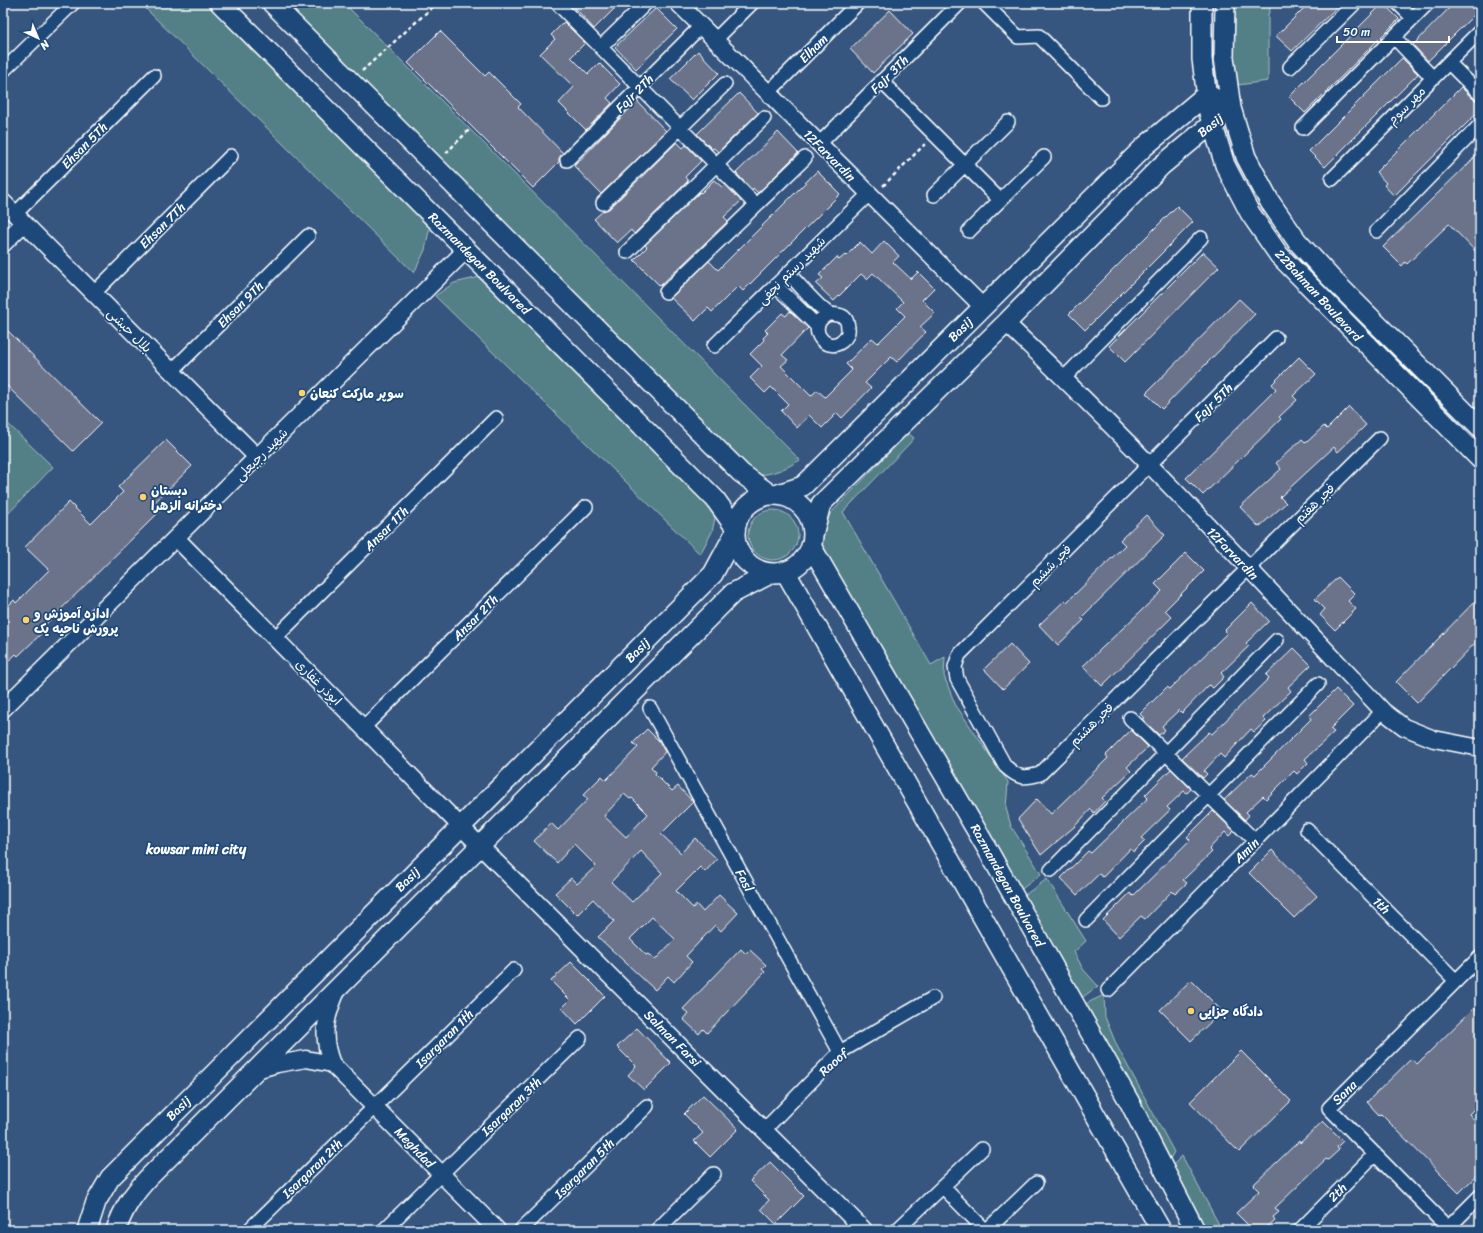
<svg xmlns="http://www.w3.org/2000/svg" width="1483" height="1233" font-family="Sriracha,'Playpen Sans Arabic',sans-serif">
<rect width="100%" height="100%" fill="#36567f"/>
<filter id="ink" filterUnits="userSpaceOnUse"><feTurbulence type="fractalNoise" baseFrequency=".025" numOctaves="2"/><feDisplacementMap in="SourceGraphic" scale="8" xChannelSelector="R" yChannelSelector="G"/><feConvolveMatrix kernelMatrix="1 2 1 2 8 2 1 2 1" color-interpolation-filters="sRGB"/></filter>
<g filter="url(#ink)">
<!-- green -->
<path fill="#537f87" stroke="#a9bfc3" d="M140,3h80l212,213 -7,34 -11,23z
M272,3h72l456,457c-18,11 -33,16 -54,16z
M1236,3h36l-4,12v66l-30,4 -5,-29z
M480,277l238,227 -6,28 -12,22 -265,-258 19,-13z
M3,419l50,48 -50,52z
M908,433l6,5 -5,6 -66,68 88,153 14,-8 -1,19 11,28 53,78 -2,26 5,18 30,48 -23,18 -198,-349 10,-29z
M748 535a25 25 0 1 1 50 0a25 25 0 1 1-50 0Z
M1047,879l39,62 -12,11 9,17 15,17 -18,13 -58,-102z
M1104,995l1,22 12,29 57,106 -4,7 -87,-154z
M1182,1156l40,74h-16l-33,-65z"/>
<!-- building -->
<path fill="#6a738a" stroke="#fff" fill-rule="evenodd" d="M571,3h49l-26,26z
M1309,3h32l-49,48 -16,-15z
M1383,3l16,16 -94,94 -16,-16z
M1454,3h26v6l-52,52 -15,-16z
M656,8l21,21 -41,40 -21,-22z
M890,10l23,24 -40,39 -23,-24z
M564,22l21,21 -14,14 17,17 11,-11 21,21 -13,14 5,5 -26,27 -27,-27 15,-16 -34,-33 15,-15 -4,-4z
M440,31l45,45 4,-4 32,32 -3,3 45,46 -4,5v4l-26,26 -125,-125z
M698,51l21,22 -27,27 -22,-21z
M1402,58l16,16 -93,93 -16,-16z
M1461,87l11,11 8,4v8l-86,86 -10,-11 2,-2 -10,-11z
M739,93l19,20 -40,39 -4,-4 -2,1 -15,-15z
M637,101l29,30 -65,63 -27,-28z
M778,132l20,21 -40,40 -5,-5 -1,2 -16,-17z
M677,142l6,6 3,-3 15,16 -16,16 3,4 -54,53 -3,-4 -14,13 -23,-24 9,-8 6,-2z
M1480,152v104l-31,-32 -42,40 -2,-2 -3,4 -19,-19z
M817,171l23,23 -97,97 -5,-5 -26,26 -4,-4 -13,13 -24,-23 38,-37 9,9z
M714,180l8,7 3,-3 16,17 -17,16 4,4 -68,65 -26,-26 13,-13 -2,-2 55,-53 1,1z
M1177,206l16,16 -108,108 -16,-16z
M884,241l15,15 -6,6 18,17 7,-7 16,16 -12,12 13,13 -15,14 6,5 -29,30 -6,-5 -26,26 6,5 -29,30 -5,-5 -15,15 -13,-13 -12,13 -16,-17 7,-7 -17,-17 -6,6 -15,-15 12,-12 -12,-12 14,-14 -1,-2 5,-5 -3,-3 17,-17 4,3 4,-5 18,17 -26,27 6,5 -7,6 30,30 6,-6 8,7 27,-27 -6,-6 26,-26 6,5 27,-27 -8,-8 6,-6 -30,-29 -6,6 -6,-5 -27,27 -18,-17 7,-6 -4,-3 18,-18 2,3 6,-5 1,1 14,-14 12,12z
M1203,252l16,15 -94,95 -16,-16z
M1239,299l16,15 -93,95 -16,-16z
M3,326l98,97 -28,28 -70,-69z
M1299,357l17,17 -23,22 4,4 -18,17 2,2 -78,76 -17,-17 90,-89 -4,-5z
M1349,407l17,18 -28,27 -4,-5 -54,50 6,6 -27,24 -19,-20 41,-38 -5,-6 26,-24 4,4 18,-17 3,3z
M166,440l26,26 -39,38 7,7 -120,119 3,2 -25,24 -2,-2 -13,12v-55l11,-11 2,3 33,-33 -24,-23 44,-45 22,22 32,-32 -5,-5z
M1146,515l19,20 -84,83 3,2 -26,25 -19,-20 26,-25 2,2 58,-57 -5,-5z
M1186,553l18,18 -39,39 7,7 -70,69 -19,-20 79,-75 -7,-7z
M1338,577l17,17 -7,7 8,8 -21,21 -15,-15 5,-6 -10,-10z
M1480,596v42l-63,65 -21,-21z
M1252,603l17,18 -23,22 3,3 -28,27 3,4 -11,11 -4,-3 -27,28 -3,-3 -17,16 3,4 -6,5 -17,-16 2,-1 -4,-4 27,-27 3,2 57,-56 -3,-2z
M1010,644l19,20 -26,25 -19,-20z
M1294,648l17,17 -23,22 3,4 -28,27 3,3 -12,11 -3,-3 -27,29 -4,-4 -16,17 3,3 -4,4 -21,-20 27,-26 3,2 57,-56 -3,-3z
M1336,689l17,17 -23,23 4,3 -29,27 3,4 -11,11 -3,-3 -28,28 -3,-3 -17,16 3,3 -4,5 -21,-20 28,-27 3,2 56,-56 -2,-3z
M647,729l12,12 6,11 -14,15 5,5 -1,2 17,17 6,-5 15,16 -32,32 20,19 14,-15 22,21 -12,13 -5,-5 -24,24 17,17 3,-4 7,8 16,-17 19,18 -17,18 -6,-6 -29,31 6,6 -18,20 -6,-6 -13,14 -57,-53 16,-16 -21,-22 -16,16 -22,-22 16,-15 6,6 19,-18 -22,-22 -17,19 -23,-22 17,-18 7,7 30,-31 -5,-4 19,-19 4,4 32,-33 -5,-4zM624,794l6,5 2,-1 16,16 -22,23 -22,-21zM641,851l21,22 -30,29 -21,-20zM652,917l23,22 -20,21 -7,-6 -2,1 -16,-16z
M1131,730l17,17 -21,20 4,4 -29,27 3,3 -11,12 -3,-4 -16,17 -34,29 -23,-36 19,-20 14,15 57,-56 -2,-3z
M1171,769l20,20 -4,4 -3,-2 -17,16 3,3 -29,28 4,3 -11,11 -4,-3 -27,28 -4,-3 -22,21 -16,-17 27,-27 3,2 29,-28 28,-27 -3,-3z
M1213,811l21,20 -5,5 -4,-4 -16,17 3,3 -29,28 4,3 -12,11 -3,-3 -27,28 -4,-3 -22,21 -16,-17 27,-27 3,3 57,-56 -3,-3z
M1272,850l45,46 -23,22 -45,-45z
M741,949l5,5 4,-4 16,15 -4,4 3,3 -58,61 -4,-4 -4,5 -16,-15 5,-6 -5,-4z
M571,962l34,34 -28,28 -15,-16 8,-8 -19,-19z
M1191,980l31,31 -31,30 -31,-31z
M1474,1008l6,6v89l-11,11 11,12v46l-21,21 -78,-79 -2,1 -12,-13 44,-43 6,5z
M637,1028l34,35 -27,27 -16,-15 8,-9 -19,-19z
M1241,1051l50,50 -52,51 -49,-50z
M703,1095l35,34 -28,28 -16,-16 9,-8 -19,-19z
M1323,1121l20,20 -6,6 2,3 -11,10 -2,-1 -51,49 4,4 -6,5 2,3 -11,10h-11l-17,-17 23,-22 -6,-6 46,-44 1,2z
M770,1162l34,34 -28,28 -15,-15 8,-9 -19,-19z"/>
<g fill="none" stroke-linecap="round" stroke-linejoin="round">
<!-- minor casing -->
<g stroke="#fff" stroke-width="16">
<path id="minor" d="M557,3l199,202
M984,3l34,34 21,-1 62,62
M1398,3l15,15
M1394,37l39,41
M715,40l37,-37
M601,47l43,-42
M1449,63l31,31
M1290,67l65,-64
M3,71l70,-68
M881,81l119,119
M768,93l90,-90
M1303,128l125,-125
M819,144l141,-141
M567,160l134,-134
M1332,179l148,-148
M934,195l74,-73
M603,203l122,-119
M15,214l139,-138
M969,231l75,-74
M1377,231l103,-106
M627,252l137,-134
M788,273c10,10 30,34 40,40 8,4 19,-2 20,15 1,5 -2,10 -6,13 -18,14 -38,-17 -13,-27
M776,286l41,40
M666,292l139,-134
M94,293l137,-137
M1276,338l-317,317 -4,12 2,12 48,87c13,12 18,13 35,8l340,-336
M714,346l155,-152
M172,371l136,-135
M1064,378l137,-140
M275,638l221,-220
M650,708l190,344
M1130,718l125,123
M364,727l222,-220
M1307,830l149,151
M1051,870l226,-230
M1086,920l232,-236
M1108,990l275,-279
M765,1129l75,-77 93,-54
M943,1187l42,43
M1448,1228l-119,-120 151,-151
M1448,1228l32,-32
M249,1230l265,-260
M384,1230l196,-192
M521,1230l126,-124
M657,1230l57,-56
M897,1230l85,-81
M987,1230l49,-47
M1300,1230l75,-76"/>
</g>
<!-- tertiary casing -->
<g stroke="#fff" stroke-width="19">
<path id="tertiary" d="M678,3l305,304
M3,202l255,256
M3,244l21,-21
M1006,323c131,124 254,257 377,388l21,16 30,12 46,9
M176,538l304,308 384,384
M3,709l463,-459
M336,993c-11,26 -15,43 -4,71l165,166
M256,1070l21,-6 29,-5 26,5"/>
</g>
<!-- secondary casing -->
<g stroke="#fff" stroke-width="22">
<path id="secondary" d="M220,3l495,496 20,28
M272,3l469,470 30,22
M1202,3v56l7,54 16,52 25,48 29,42 201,204
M1225,3l-1,54 7,51 15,49 24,45 27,39 33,36 150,150
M775,495l28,-9 341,-339 63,-53 24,14 -70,58 -155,157 -185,181 -8,31
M735 534a39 39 0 1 1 78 0a39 39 0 1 1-78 0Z
M811,546l174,299 145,258 65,127
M785,571l376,659
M87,1230l9,-28 14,-24 603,-604 22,-41
M116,1230c7,-21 17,-36 33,-53l584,-584 39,-20"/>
</g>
<!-- path -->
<path stroke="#fff" stroke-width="2.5" stroke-dasharray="4 3" stroke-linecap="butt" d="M362,71l75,-68
M446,153l23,-23
M883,186l43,-43"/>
<!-- minor -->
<use href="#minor" stroke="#1f4a7a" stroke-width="13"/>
<!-- tertiary -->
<use href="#tertiary" stroke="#1f4a7a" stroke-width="16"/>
<!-- secondary -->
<use href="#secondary" stroke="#1f4a7a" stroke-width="19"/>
</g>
</g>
<!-- markers -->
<g fill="#ffd166" stroke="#1f4a7a" stroke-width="1.5">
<circle cx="302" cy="393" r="4"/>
<circle cx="143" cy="497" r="4"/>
<circle cx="26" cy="620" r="4"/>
<circle cx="1191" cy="1011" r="4"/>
</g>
<g text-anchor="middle" stroke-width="3.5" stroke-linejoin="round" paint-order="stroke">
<!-- street labels -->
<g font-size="13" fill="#fff" stroke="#1f4a7a">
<text transform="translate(813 48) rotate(-45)" y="5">Elham</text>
<text transform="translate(889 74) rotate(-45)" y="5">Fajr 3Th</text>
<text transform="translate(634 93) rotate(-45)" y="5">Fajr 2Th</text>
<text transform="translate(1406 105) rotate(-45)" y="5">مهر سوم</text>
<text transform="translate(1210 125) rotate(-39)" y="5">Basij</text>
<text transform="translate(84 145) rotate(-45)" y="5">Ehsan 5Th</text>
<text transform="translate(830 155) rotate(45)" y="5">12Farvardin</text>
<text transform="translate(162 225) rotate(-45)" y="5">Ehsan 7Th</text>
<text transform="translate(480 263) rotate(45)" y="5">Razmandegan Boulvared</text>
<text transform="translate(791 270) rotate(-45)" y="5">شهید رستم نجفی</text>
<text transform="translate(1319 295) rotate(47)" y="5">22Bahman Boulevard</text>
<text transform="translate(240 304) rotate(-45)" y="5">Ehsan 9Th</text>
<text transform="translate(960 329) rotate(-45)" y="5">Basij</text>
<text transform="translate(130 330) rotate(45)" y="5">بلال حبشی</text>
<text transform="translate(1213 402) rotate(-45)" y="5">Fajr 5Th</text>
<text transform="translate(261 454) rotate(-45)" y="5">شهید رجبعلی</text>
<text transform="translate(1314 503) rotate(-44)" y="5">فجر هفتم</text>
<text transform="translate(386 528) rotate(-45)" y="5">Ansar 1Th</text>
<text transform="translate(1233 553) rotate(46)" y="5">12Farvardin</text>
<text transform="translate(1050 565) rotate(-45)" y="5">فجر ششم</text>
<text transform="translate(475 617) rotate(-45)" y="5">Ansar 2Th</text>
<text transform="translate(637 650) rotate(-45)" y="5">Basij</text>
<text transform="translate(319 682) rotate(45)" y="5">ابوذر غفاری</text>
<text transform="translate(1091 724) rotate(-45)" y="5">فجر هشتم</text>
<text transform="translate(1246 850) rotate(-45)" y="5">Amin</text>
<text transform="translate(407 879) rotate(-45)" y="5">Basij</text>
<text transform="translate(745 880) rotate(61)" y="5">Fasl</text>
<text transform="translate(1008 885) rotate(61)" y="5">Razmandegan Boulvared</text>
<text transform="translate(1382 905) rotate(45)" y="5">1th</text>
<text transform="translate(444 1038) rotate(-45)" y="5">Isargaran 1th</text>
<text transform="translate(673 1038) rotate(45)" y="5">Salman Farsi</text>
<text transform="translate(833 1062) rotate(-42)" y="5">Raoof</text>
<text transform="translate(1344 1092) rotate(-45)" y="5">Sana</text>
<text transform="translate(511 1106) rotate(-44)" y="5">Isargaran 3th</text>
<text transform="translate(178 1108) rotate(-45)" y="5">Basij</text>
<text transform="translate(415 1147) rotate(46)" y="5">Meghdad</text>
<text transform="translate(312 1168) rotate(-44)" y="5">Isargaran 2th</text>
<text transform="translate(584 1168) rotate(-45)" y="5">Isargaran 5th</text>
<text transform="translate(1337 1192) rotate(-45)" y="5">2th</text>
</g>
<!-- poi labels -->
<g font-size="13" font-weight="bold" fill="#fff" stroke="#1f4a7a" text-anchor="start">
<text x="310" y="398">سوپر مارکت کنعان</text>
<text x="151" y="495">دبستان<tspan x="151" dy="15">دخترانه الزهرا</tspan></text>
<text x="34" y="618">اداره آموزش و<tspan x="34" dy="15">پرورش ناحیه یک</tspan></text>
<text x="1199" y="1016">دادگاه جزایی</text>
</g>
<!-- neighbourhood labels -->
<g font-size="14" font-weight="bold" fill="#fff" stroke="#1f4a7a">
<text x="196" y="854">kowsar mini city</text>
</g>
</g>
<!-- margin -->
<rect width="1483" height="1233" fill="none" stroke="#1f4a7a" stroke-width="16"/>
<rect x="8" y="8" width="1467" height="1217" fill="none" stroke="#fff" stroke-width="1.5" filter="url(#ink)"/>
<!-- north arrow -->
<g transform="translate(38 38) rotate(136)" stroke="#1f4a7a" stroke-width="3" paint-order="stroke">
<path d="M0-3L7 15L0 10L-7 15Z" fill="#ffffff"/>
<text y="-6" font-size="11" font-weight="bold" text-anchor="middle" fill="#ffffff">N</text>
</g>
<!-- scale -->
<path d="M1337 36v6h112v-6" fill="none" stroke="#ffffff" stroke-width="2"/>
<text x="1343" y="36" font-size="12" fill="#ffffff" stroke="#1f4a7a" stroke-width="3" paint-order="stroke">50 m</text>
</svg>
